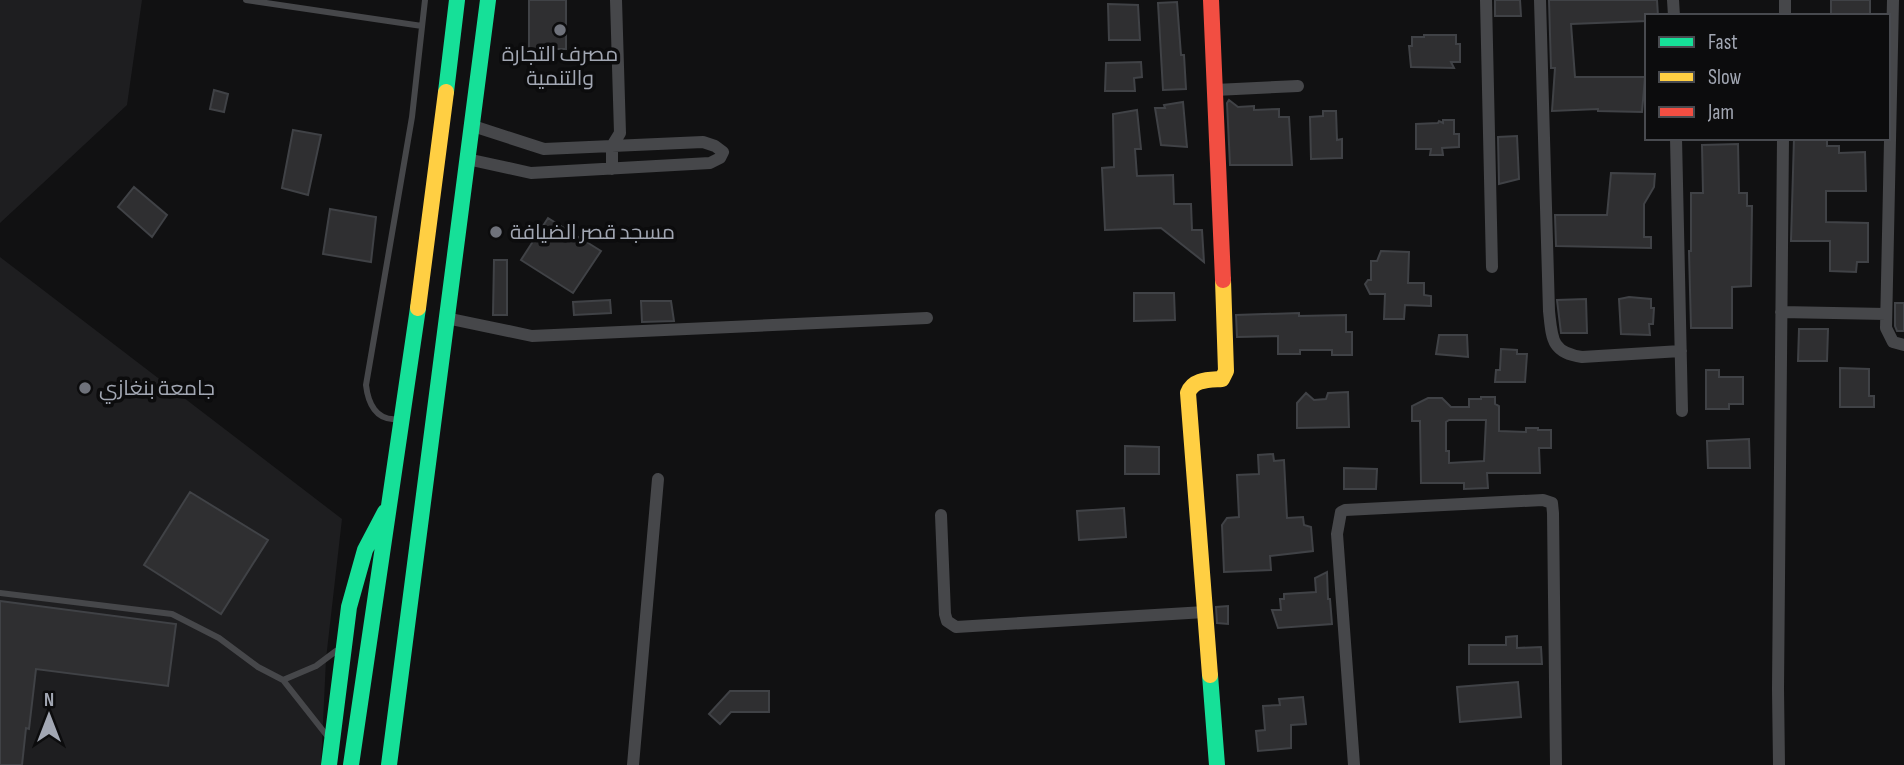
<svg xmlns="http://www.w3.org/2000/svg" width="1904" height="765" font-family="'Sofia Sans Condensed',Cairo,sans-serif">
<rect width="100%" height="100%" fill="#111112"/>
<!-- built -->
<path fill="#1e1e20" d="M0,0h142l-15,105 -127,118z
M0,257l342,262 -16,140 -5,106h-321z"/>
<!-- building -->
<path fill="#2f2f31" stroke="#404246" stroke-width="2" fill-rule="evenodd" d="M529,0h37v49h-37z
M1495,0h25l1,16h-26z
M1549,0h108l1,16h-11v5l-76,3 4,53h70l-3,35 -44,-1v-2l-46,2 3,-43h-4z
M1831,0h39v16h-39z
M1177,2l4,53h3l2,34 -23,1 -5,-87z
M1108,4l30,1 2,35h-31z
M1424,35h32v9h4v18h-9l3,6 -43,-1 -2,-21h3v-9h12z
M1141,62l1,15 -8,1 1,13h-30l1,-28z
M214,90l14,4 -4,18 -14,-3z
M1229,100l9,7 16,-1v4l25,-1v8h10l3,48h-62l-3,-62z
M1183,102l4,45 -26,-2 -6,-37h10l-1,-3z
M1137,110l4,39h-6l2,27 36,-1 1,29h17l1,26h10l2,32 -43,-34 -56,2 -3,-62 12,-1 -1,-53z
M1323,111h13l1,29 5,-1v19l-31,1 -1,-42 13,-1z
M1443,120h11v14h5v13l-17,1 1,7h-13l1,-6h-15v-25l22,-1 1,-2 4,2z
M293,130l28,5 -13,60 -26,-7z
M1517,136l2,43 -20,5 -1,-47z
M1794,138h33v8h12v7l26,-1 1,39h-40v31l42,1v39h-11l-1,10 -26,-1v-30h-39z
M1738,144l1,49h8v13h5l-1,80 -19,1v41h-41l-2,-77h2v-58h12l-1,-48z
M1611,173l44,1 -1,13 -10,17v33h7v11l-95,-2 -1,-31h52z
M134,187l33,28 -15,22 -34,-30z
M330,209l46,8 -5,45 -48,-8z
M548,218l53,33 -28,42 -52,-33z
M1381,251l28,1 -1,31h16v12l7,1v10l-26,-1 -1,14h-20l1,-25h-15l-5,-10 3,-4h3v-19h6z
M494,260h13v55h-14z
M1134,293h40l1,27 -41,1z
M1629,297l22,2v9h3l-1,16h-4l1,11 -29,-1 -2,-35z
M1586,299l1,34h-26l-4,-33z
M610,300l1,13 -37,2 -1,-13z
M641,301h30l3,20 -32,1z
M1895,303h9v28h-7l-2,-5z
M1299,313v3l47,-1v17h6v23h-20v-5h-32v4h-22v-18l-41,1 -1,-22z
M1799,329h29l-1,32h-29z
M1439,335h28l1,22 -32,-3z
M1501,349l16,1v4h10l-2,28h-30l1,-12h4z
M1840,368l29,1v27h5v11h-34z
M1706,370h13v7h24v27h-14v5h-23z
M1348,392l1,35 -52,1v-25l9,-10 8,7 12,-1 2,-6z
M1481,397h14v7l4,2v25l27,1v-4h12v2h13v18h-12l1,25h-53l1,15 -24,1v-6h-43l-1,-62h-8v-15l16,-8h14l9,9h18v-8h12zM1449,420h37l-2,41 -35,2v-12h-3v-29z
M1749,439l1,29h-42l-1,-27z
M1125,446l34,1v27h-34z
M1273,454l1,7 10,-1 3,58 16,-1 1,8 7,2 2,24 -43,5 1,14 -47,2 -2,-47 5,-7 12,-1 -2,-42 22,-1 -1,-19z
M1344,468l33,1 -1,20h-32z
M190,492l78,48 -47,74 -77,-49z
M1124,508l2,29 -47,3 -2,-29z
M1327,572l1,27h2l2,25 -54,4 -6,-18h9l-1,-11h4v-5l32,-2 -1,-14z
M0,601l176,23 -8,62 -132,-17 -7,60 -3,-1 -4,37h-22z
M1228,606v18l-11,-1 -1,-16z
M1517,636v12l24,-1 1,17h-73v-19h37v-8z
M1518,682l3,35 -61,5 -3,-35z
M730,691h39v21h-38l-11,12 -11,-10z
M1303,697l3,27 -15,1v23l-33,3 -2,-20 9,-1 -2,-24 17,-1 -1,-6z"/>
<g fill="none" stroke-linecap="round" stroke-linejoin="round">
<!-- lane -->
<path stroke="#46474a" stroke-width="6" d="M246,0l176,26
M397,419c-21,2 -29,-16 -31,-34l46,-268 13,-117
M0,593l172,21 47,24 39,29 25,13 45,57
M283,680l33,-14 20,-15"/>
<!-- street -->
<path stroke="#46474a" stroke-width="12" d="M1486,0l6,267
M1540,0l9,311c3,27 2,42 33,46l99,-6
M1673,0l1,16
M1893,0l-7,328 7,14 11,3
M1785,16v-16
M1215,90l83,-4
M1676,138l6,273
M467,159l64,14 179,-10 10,-5 3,-6 -8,-6 -12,-4 -159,7 -71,-23
M612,169v-23l8,-13 -4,-133
M1781,312l105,2
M446,318l86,18 395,-18
M941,515l4,99 2,7 9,6 249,-15
M633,765l25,-286
M1354,765l-17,-231 4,-22 4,-2 198,-10 9,3 1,10 3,252
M1779,765l-1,-76 5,-551"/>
<!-- fast -->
<path stroke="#16e098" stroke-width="16" d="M446,92l11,-92
M1210,675l7,90
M329,765l20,-158 16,-57 20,-38
M351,765l67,-457
M389,765l99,-765"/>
<!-- slow -->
<path stroke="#ffcf43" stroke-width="16" d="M418,308l28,-216
M1210,675l-22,-282c5,-14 21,-13 34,-14l4,-8 -3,-91"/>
<!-- jam -->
<path stroke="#f24e42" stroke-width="16" d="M1211,0l12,280"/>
</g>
<!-- markers -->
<g fill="#6f727b" stroke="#0c0c0d" stroke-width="2.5">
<circle cx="560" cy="30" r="7"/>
<circle cx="496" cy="232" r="7"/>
<circle cx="85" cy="388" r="7"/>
</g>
<g text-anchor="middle" stroke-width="7" stroke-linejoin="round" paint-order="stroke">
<!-- poi labels -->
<g font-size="21" fill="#a2a7b3" stroke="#0c0c0d" text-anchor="start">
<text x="560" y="61" text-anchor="middle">مصرف التجارة<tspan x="560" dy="24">والتنمية</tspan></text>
<text x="510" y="239">مسجد قصر الضيافة</text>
<text x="99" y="395">جامعة بنغازي</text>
</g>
</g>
<!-- legend -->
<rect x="1645" y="14" width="245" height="126" fill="#0c0c0d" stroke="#484a4f" stroke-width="2"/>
<rect x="1659" y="37" width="35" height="10" fill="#16e098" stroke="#484a4f" stroke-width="2"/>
<text x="1708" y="49" font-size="21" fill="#a2a7b3">Fast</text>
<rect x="1659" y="72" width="35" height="10" fill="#ffcf43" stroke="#484a4f" stroke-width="2"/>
<text x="1708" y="84" font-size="21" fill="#a2a7b3">Slow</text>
<rect x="1659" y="107" width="35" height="10" fill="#f24e42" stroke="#484a4f" stroke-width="2"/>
<text x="1708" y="119" font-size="21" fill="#a2a7b3">Jam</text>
<!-- north arrow -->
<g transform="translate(49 716)" stroke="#0c0c0d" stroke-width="5" paint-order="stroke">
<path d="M0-5L12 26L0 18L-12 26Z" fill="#a2a7b3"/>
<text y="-10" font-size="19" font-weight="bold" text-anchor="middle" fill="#a2a7b3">N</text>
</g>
</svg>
